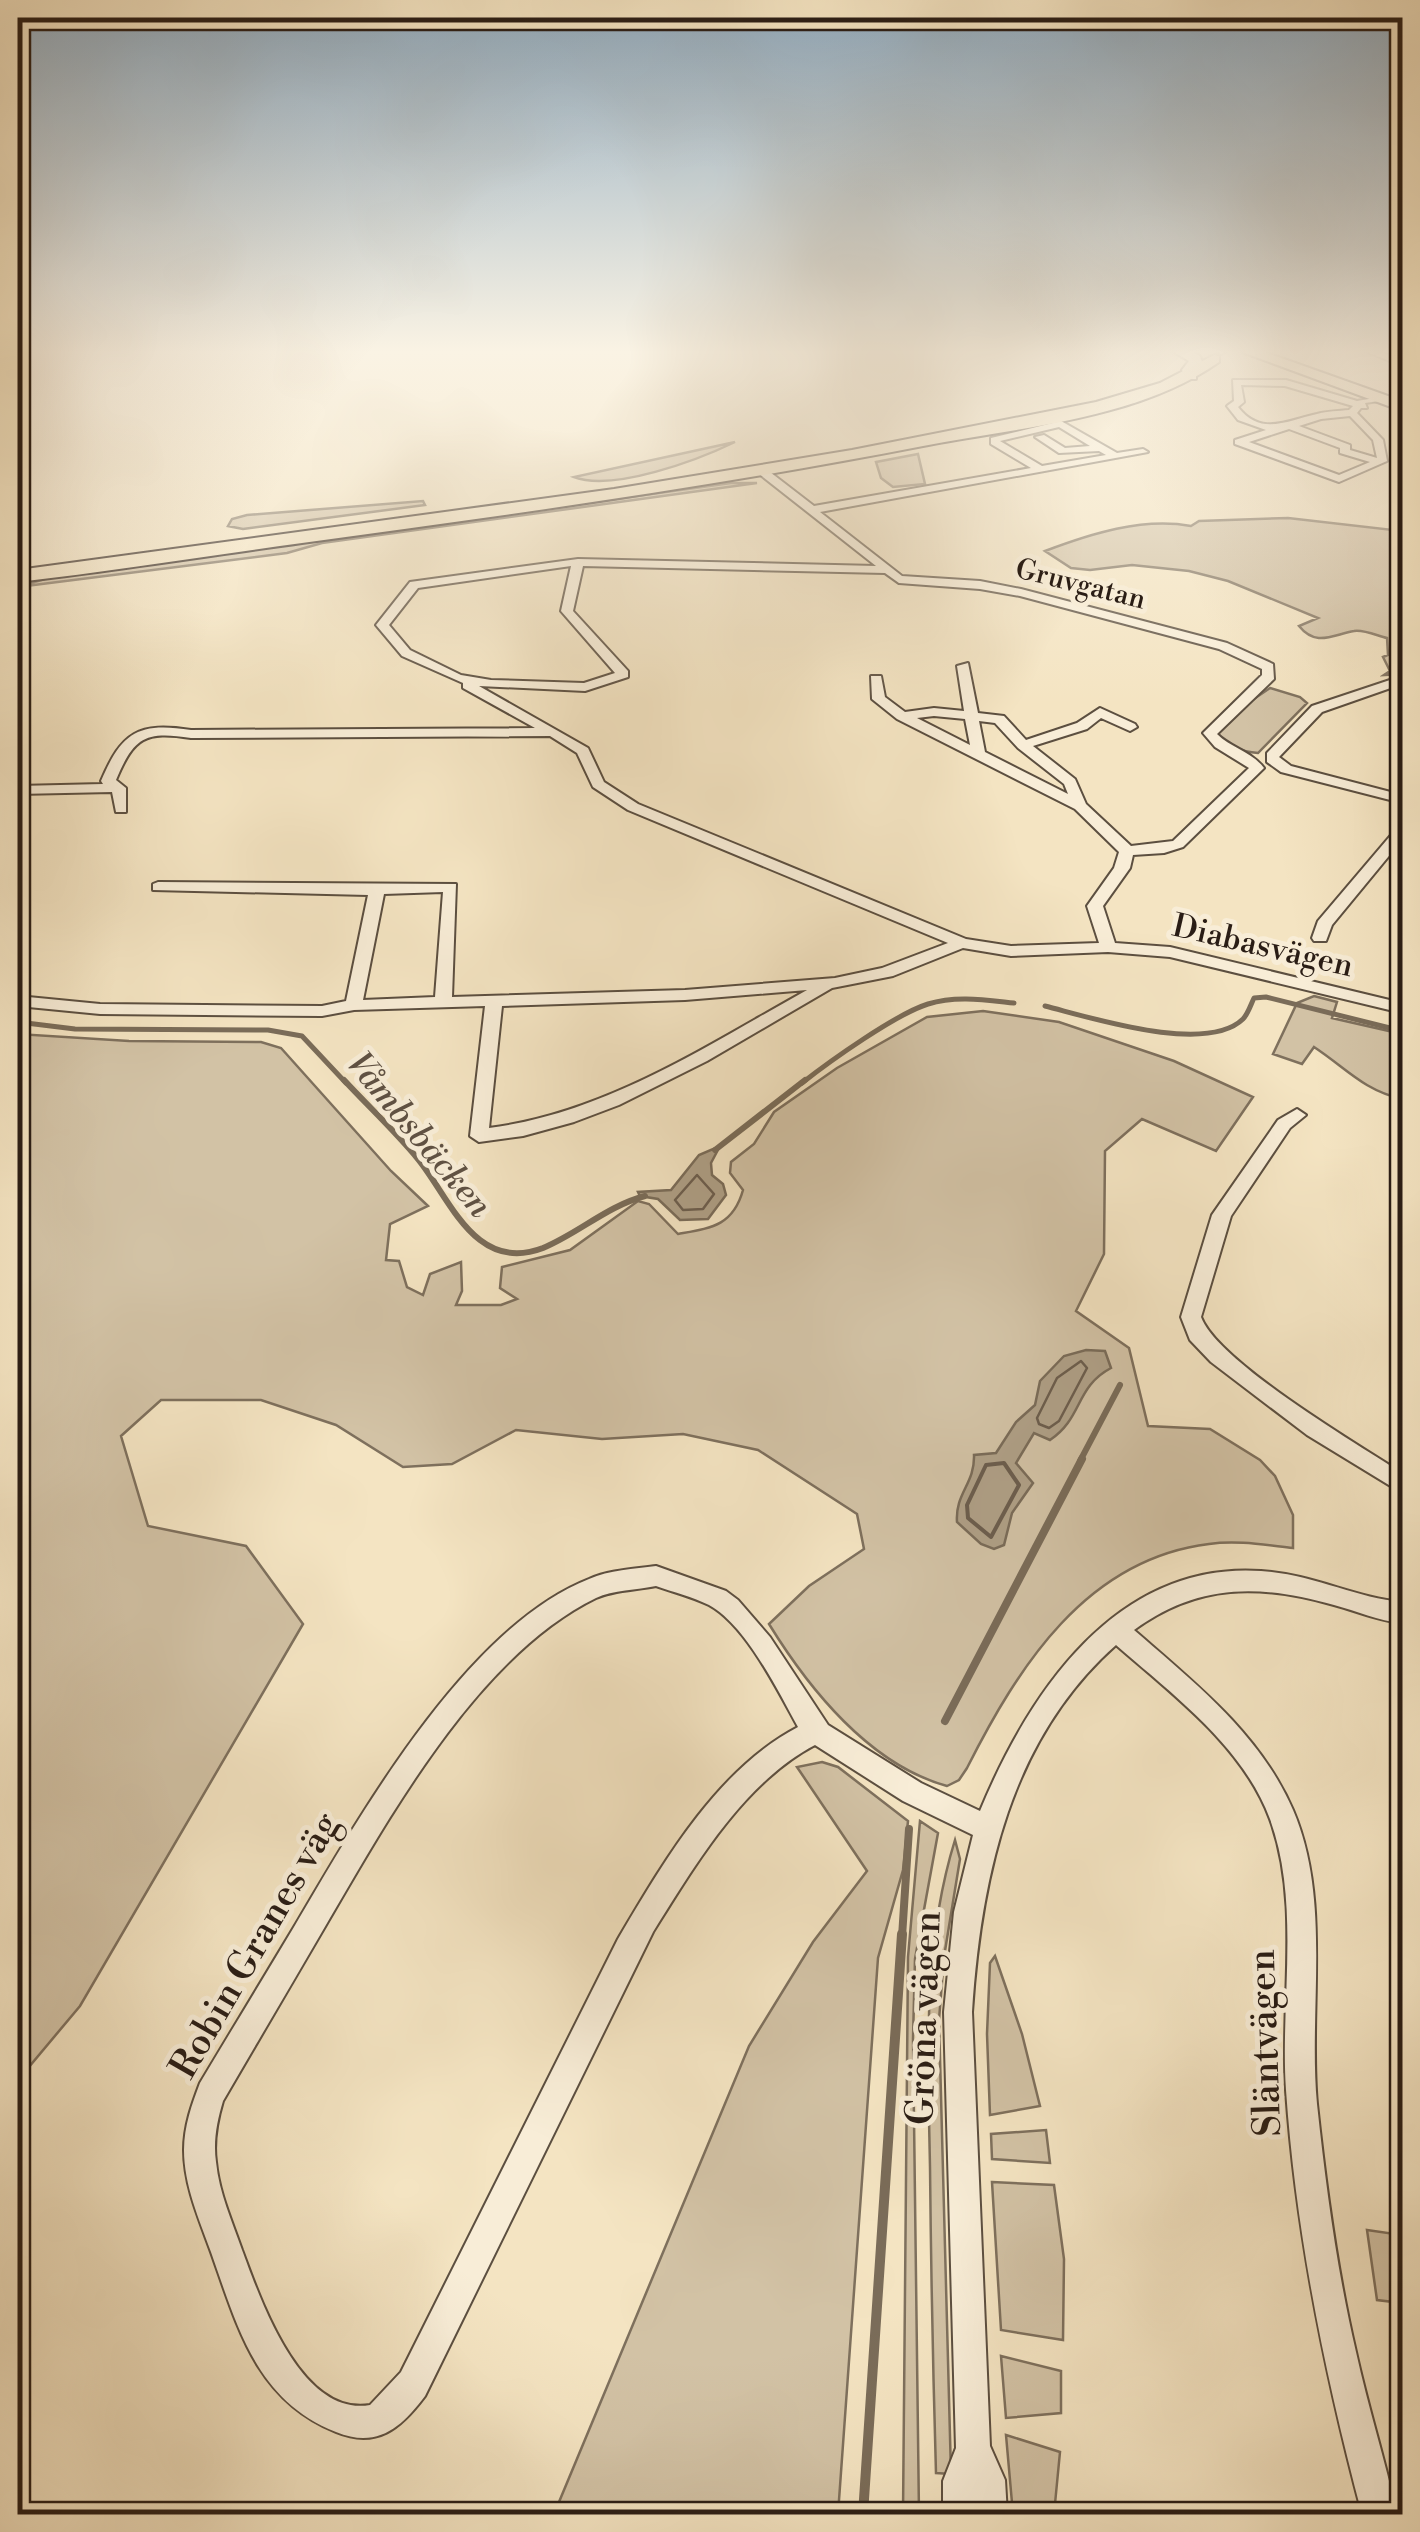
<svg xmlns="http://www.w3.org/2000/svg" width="1420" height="2532" font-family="'Libre Bodoni',serif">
<rect width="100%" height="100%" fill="#f4e4c2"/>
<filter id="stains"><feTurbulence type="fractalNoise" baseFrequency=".002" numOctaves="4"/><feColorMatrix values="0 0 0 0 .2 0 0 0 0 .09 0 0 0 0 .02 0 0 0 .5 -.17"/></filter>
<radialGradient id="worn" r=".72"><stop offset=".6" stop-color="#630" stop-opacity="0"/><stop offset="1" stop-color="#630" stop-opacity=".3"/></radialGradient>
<!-- green -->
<path fill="#d2c2a5" stroke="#7e705d" stroke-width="2.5" d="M735,442c-37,18 -122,50 -161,35z
M918,454l7,30 -32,3 -12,-9 -5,-16z
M731,483h26l-435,60 -35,10 -269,34 30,-9z
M423,501l2,4 -182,24 -15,-3 4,-7 15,-4z
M1288,518l114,13v143l-18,1 6,-4 -7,-14 5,-2 -1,-17c-9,-2 -24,-9 -33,-7 -22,4 -38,16 -55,-5l19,-8 -90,-37 -39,-10 -57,-6 -42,5 -19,-2 -26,-17c45,-17 97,-34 146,-25l8,-5z
M1270,688l30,9 7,6 -49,50c-15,-1 -33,-7 -41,-21l28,-27z
M1314,996l23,6 -5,16 70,16v65c-39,-9 -56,-31 -88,-52l-12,17 -29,-10 24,-51z
M983,1011l76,11 115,39 79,36 -37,54 -74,-32 -37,32 -1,103 -28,57 53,37 19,78 62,3 50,31 15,16 18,39v33c-28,-3 -56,-8 -84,-4 -123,15 -191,123 -242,224l-8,12 -12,6c-77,-21 -138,-97 -178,-162l40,-38 55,-37 -7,-35 -99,-64 -75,-16 -81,5 -86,-9 -64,34 -49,3 -67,-42 -75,-25h-100l-40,36 27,90 98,20 57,78 -223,382 -62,74v-1046l111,7 132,1 20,6 110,123 37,35 -38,18 -4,36 13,1 8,26 16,8 7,-21 31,-12 1,29 -6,14h45l16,-6 -17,-11 2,-21 68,-17 68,-49 11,3 29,30c33,-6 55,-8 65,-44l-13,-17 1,-11 23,-18 20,-32 63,-44 90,-51z
M822,1762l16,5 70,54 -5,49 -25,88 -40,556h-284l195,-468 64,-104 54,-71 -70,-104z
M920,1821l18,12 -23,126 -2,80 6,475h-16l5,-557z
M955,1840l5,19 -16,98 -5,63 12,454 -15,-1c-3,-102 -5,-204 -6,-306 -2,-109 -8,-221 25,-327z
M995,1956l27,78 18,72 -50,9 -3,-81 3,-71z
M1046,2130l4,33 -58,-4 -1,-25z
M992,2182l62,3 10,74 -1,81 -62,-10z
M1367,2230l28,4 7,69 -25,-3z
M1001,2356l60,15v42l-55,5z
M1006,2435l54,17 -6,62h-41z"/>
<!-- water -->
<path fill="#afa087" stroke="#7a6c59" stroke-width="2.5" d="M720,1146l-9,17 1,12 11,9 3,11 -18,24 -28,1 -22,-21 -18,-3 -2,-4 33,-2 28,-35z
M1086,1350l19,1 6,17c-36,19 -28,50 -61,72l-16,-7 -18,30 17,20 -21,30 -8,32 -10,4 -13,-5 -24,-22c-2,-29 18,-38 17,-67l22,-2 20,-31 19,-17 5,-24 24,-25z"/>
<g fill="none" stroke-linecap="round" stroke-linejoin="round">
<!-- shore-far1 -->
<path stroke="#6c5e4e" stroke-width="2.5" d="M697,1175l17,19 -11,15 -20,1 -8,-10z
M1081,1361l6,7 -28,53 -10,7 -10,-4 -2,-6 20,-40z"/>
<!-- shore -->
<path stroke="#6c5e4e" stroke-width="4" d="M1004,1463l15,22 -28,52 -23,-19 -1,-13 19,-40z"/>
<!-- stream-far3 -->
<path stroke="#7a6c59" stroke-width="5" d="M1045,1006c44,11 161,49 198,13 5,-5 8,-15 11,-21l12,-1 136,34
M18,1022l57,7 193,1 34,6 44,47
M802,1083c28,-22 94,-69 126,-79 28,-9 58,-4 86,-1"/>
<!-- stream-far2 -->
<path stroke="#7a6c59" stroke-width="6" d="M344,1080c24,26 51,51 74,79 32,39 57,115 125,89 36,-15 64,-42 102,-52
M715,1150l90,-70
M1080,1461l40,-76"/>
<!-- stream-far1 -->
<path stroke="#7a6c59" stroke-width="8" d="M945,1721l137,-262
M902,1937l7,-108"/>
<!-- stream -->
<path stroke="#7a6c59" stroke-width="10" d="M863,2514l39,-580"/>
<!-- minor casing -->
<g stroke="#5c4f40" stroke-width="4">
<path id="minor" d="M1360,349h13l29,11v6z
M1233,380h53l71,21 29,-5v4l-21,3 2,5h-6l-4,5 26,27 4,21 -48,21 -104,-38v-4l31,-10 -28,-10 -11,-14 7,-5zM1241,385l44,1 68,20 -4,4c-10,1 -22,1 -32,4 -29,6 -56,23 -79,-7l6,-5zM1350,416l23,24 4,18 -27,-8v-5l-51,-19 22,-7zM1289,429l51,19v5l30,9 -31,13 -90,-33z
M1061,421l56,32 26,-4 5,3 -328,60 82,64 78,5 41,8 206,54 46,21 1,15 -57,55c14,14 34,17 47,34l-81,79 -19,6 -31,2 -3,13 -27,38 12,37 55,4 232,56v10l-232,-56 -62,-5 -97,4 -48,-8 -70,28 -61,12 -125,73 -88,44 -45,17 -51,14 -44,6 -9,-6 15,-130 -131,4 -32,6 -222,-2 -82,-8v-10l82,8 222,2 24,-5 22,-106 -215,-5v-6l5,-2 298,2 -4,113 233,-7 150,-12 47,-10 66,-25 -320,-133 -35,-23 -16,-34 -27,-17 -359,2c-46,-7 -57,-1 -75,42l10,8v24h-10l-4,-20 -94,2v-8l85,-2 -2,-3c21,-49 37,-59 90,-51l344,-2 -72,-40v-5l-61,-27 -26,-31 34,-43 168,-23 298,7 -118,-93v-4h8l48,37 217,-38 -40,-24v-6zM1059,427l31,19 -25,2 -21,-13 -9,2 24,16 40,-2 7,4 -64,11 -42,-25zM571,566l-10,45 54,62 -31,10 -93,-3 -30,-5 -51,-25 -21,-25 29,-37zM583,566l302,7 14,10 81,6 40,7 199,53 43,20v6l-59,58 12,14 34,21 -76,73 -42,5 -45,-42 -11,-25 -42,-33 54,-17 14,-11 29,13 7,-4 -2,-3 -35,-16 -23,15 -51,17 -22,-24 -26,-3 -10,-50 -11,3 7,45 -30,-3 -29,4 -20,-15 -4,-21h-10l1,23 25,20 178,90 44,43 -5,16 -27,38 12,37 -88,3 -45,-7 -328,-135 -34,-22 -16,-34 -109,-62 106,5 43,-14v-6l-55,-60zM934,716l31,3 5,26 -53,-27zM979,721l16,2 23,25 46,36 4,10 -83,-42zM443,892l-8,105 -72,3 21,-106zM807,990c-101,56 -201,123 -318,138l13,-122 183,-6z
M1402,676v8l-80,28 -43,45 12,9 111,29v8l-121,-31 -14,-10v-9l45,-47z
M1402,827v13l-70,85 -6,16h-12l-2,-3 6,-17 79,-93z
M1297,1109l9,6 -16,13 -59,88 -30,101c16,44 157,128 201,156v20l-95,-58 -96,-73 -21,-22 -9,-23 31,-102 66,-95z
M656,1566l70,25 12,9 32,37 58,88 93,58 59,28c49,-118 136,-250 281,-240 51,3 95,27 141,31v21c-24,-2 -45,-12 -68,-18 -74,-21 -136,-22 -200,25 61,53 126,104 159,180 39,91 15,199 24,294 9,84 20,167 39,248 12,55 29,108 41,162h-35c-37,-139 -66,-280 -76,-424 -6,-89 15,-186 -16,-271 -27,-73 -98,-125 -154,-174 -106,94 -135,232 -144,367l18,434 15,34 2,34h-64v-33l13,-33 -12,-436 10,-100 19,-77 -70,-34 -88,-56c-72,38 -120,120 -162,187l-228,464c-24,32 -48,53 -89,36 -80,-32 -98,-104 -125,-180 -12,-33 -27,-67 -27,-102 0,-24 8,-46 16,-67 31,-52 63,-104 94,-156 65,-110 172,-300 295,-348 20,-9 45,-10 67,-13zM656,1586c17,6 37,11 53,19 37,20 69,86 89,122 -81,42 -135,136 -180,212l-217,433 -31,33c-70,12 -110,-107 -128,-155 -10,-29 -23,-57 -26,-88 -3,-21 1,-41 7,-61 33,-57 67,-114 100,-171 65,-111 154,-274 273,-332 17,-8 41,-8 60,-12z"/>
</g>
<!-- secondary casing -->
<g stroke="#2a1d15" stroke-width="4">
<path id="secondary" d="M1169,349h17l14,7 3,9 -7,6v8h-10l-4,-9 7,-9z
M1214,349h13l1,1 -7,4z"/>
</g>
<!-- primary casing -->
<g stroke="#2a1d15" stroke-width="4">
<path id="primary" d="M1234,349h22l146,52v10z
M1214,355l5,1v6c-83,58 -199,65 -296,84 -206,40 -413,69 -621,97 -94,13 -189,28 -284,39v-12l596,-81 238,-39 244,-48 64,-19z"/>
</g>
<!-- minor -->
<use href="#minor" fill="#f8edd7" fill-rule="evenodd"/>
<!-- secondary -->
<use href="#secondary" fill="#f8edd7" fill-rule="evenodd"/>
<!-- primary -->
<use href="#primary" fill="#f4e4c2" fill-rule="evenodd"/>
</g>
<!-- sky -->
<linearGradient id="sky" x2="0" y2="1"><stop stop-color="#91acc1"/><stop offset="0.5" stop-color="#faf3e4"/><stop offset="1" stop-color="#faf3e4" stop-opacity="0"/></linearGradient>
<rect width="1420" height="704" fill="url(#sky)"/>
<g text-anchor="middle" stroke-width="10" stroke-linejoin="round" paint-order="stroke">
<!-- far-street labels -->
<g font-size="28" fill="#2a1d15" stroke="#f8edd7">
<text transform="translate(1081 583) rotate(14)" y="10">Gruvgatan</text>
</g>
<!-- street labels -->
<g font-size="32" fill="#2a1d15" stroke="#f8edd7">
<text transform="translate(1263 945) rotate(13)" y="11">Diabasvägen</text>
</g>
<!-- water labels -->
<g font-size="35" font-style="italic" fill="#5f5143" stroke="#f8edd7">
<text transform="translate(420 1134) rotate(50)" y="12">Våmbsbäcken</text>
</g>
<!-- near-street labels -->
<g font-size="38" fill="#2a1d15" stroke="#f8edd7">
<text transform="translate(254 1945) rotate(-60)" y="13">Robin Granes väg</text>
<text transform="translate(923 2018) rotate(-88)" y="13">Gröna vägen</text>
<text transform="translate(1264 2043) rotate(-92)" y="13">Släntvägen</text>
</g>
</g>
<!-- margin -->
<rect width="1420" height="2532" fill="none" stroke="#f4e4c2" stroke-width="60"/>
<rect x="20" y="20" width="1380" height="2492" fill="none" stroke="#2a1d15" stroke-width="5"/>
<rect x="30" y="30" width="1360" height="2472" fill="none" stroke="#2a1d15" stroke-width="2.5"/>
<rect width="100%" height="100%" filter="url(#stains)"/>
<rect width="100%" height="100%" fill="url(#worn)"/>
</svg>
